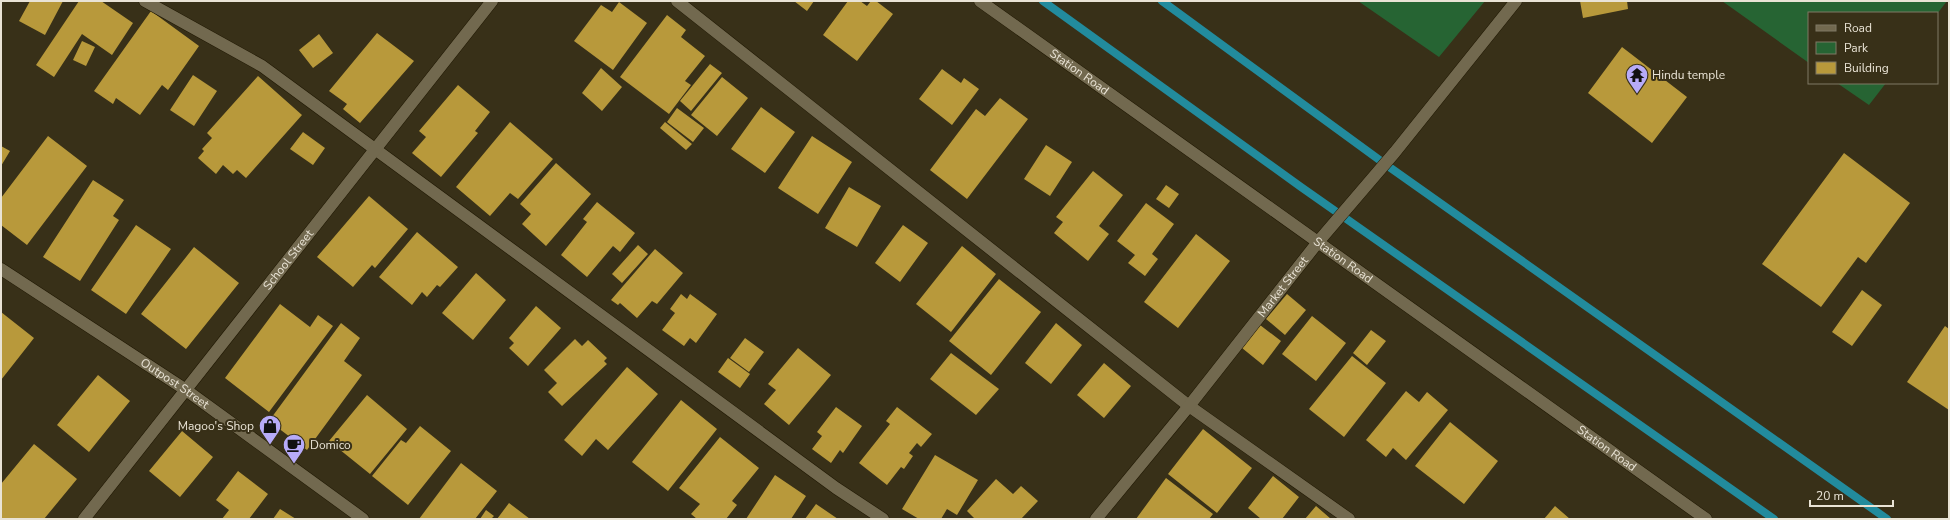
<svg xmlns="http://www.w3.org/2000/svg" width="1950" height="520" font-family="'Nunito Sans',sans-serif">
<rect width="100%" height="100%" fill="#383018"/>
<!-- green -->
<path fill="#266433" d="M1358,1h127l-46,56z
M1722,1h225l-10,13 -128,-1v50z
M1837,83h49l-17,22z"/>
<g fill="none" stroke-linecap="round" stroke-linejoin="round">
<!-- stream -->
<path stroke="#228b9d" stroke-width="8" d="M1043,1l258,186 473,332
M1162,1l223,163 502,355"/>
</g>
<!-- building -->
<path fill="#b8993b" d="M30,1h33l-18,34 -26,-14z
M79,1h22l32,22 -21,32 -30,-21 -28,43 -18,-12z
M794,1h20l-7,10z
M848,1h12l7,5 4,-5h5l17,13 -36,47 -34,-26z
M1580,1h47l1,8 -45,9z
M619,2l28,21 -34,47 -39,-29 27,-36 11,7z
M151,11l48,35 -31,44 -6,-5 -22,30 -24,-17 -3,6 -19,-13z
M667,15l19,15 -5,7 24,19 -20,25 6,4 -22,29 -49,-37z
M377,33l37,28 -54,62 -17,-14 4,-5 -18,-13z
M319,34l14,19 -20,15 -14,-18z
M82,41l13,6 -9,19 -13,-6z
M1622,47l65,50 -35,46 -64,-50z
M710,64l12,9 -31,38 -11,-10z
M601,68l21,19 -20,24 -20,-18z
M942,69l19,14 3,-5 15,11 -27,36 -33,-26z
M193,75l24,16 -23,35 -24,-16z
M258,76l44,39 -56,63 -9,-8 -4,4 -10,-9 -7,9 -18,-16 6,-7 -2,-2 10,-11 -5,-5z
M722,77l26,21 -31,38 -26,-21z
M458,85l32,27 -15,19 3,2 -37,44 -29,-24 14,-16 -7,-6z
M1000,98l28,21 -61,80 -37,-29 46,-61 9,7z
M761,107l34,25 -30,41 -34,-24z
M677,108l27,20 -11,14 -26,-20z
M510,122l43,37 -35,40 -8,-6 -20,23 -34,-29z
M665,122l27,22 -6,6 -26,-22z
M303,132l22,16 -12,17 -23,-16z
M48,136l39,30 -60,79 -26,-20v-27z
M812,136l40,26 -34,52 -40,-26z
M1046,145l26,17 -22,34 -26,-17z
M1,146l9,5 -9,15z
M1844,153l66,50 -44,60 -8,-6 -37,50 -59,-43z
M556,163l35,31 -45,52 -24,-22 9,-10 -11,-10z
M1093,171l30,24 -24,31 10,8 -21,27 -34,-28 9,-11 -7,-5z
M93,180l31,20 -11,16 6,4 -39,61 -37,-24z
M1166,185l13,9 -10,14 -13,-9z
M849,187l32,19 -24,41 -32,-19z
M369,196l39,33 -33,39 -3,-3 -19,22 -36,-30z
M597,202l38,31 -15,19 -7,-6 -26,31 -26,-22 26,-33 -4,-3z
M1146,203l28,21 -22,30 6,5 -13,17 -17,-13 7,-8 -18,-14z
M136,225l35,24 -45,65 -35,-24z
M903,225l25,18 -28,39 -25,-19z
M417,232l41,35 -18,20 -3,-2 -10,12 -5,-5 -10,13 -33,-28z
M1196,234l34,27 -52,67 -34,-26z
M638,245l10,9 -26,29 -10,-9z
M962,246l34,28 -45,58 -35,-28z
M194,247l45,36 -53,66 -45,-35z
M655,249l28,24 -26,31 -5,-3 -15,17 -17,-15 -2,2 -7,-5z
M476,273l30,27 -33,40 -31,-27z
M999,279l42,33 -50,63 -42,-34z
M1862,290l20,15 -30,41 -20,-14z
M681,294l6,5 3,-5 27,20 -21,29 -6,-5 -6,8 -22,-16 13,-17 -5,-4z
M1287,294l19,16 -21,25 -19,-16z
M280,304l30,23 8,-12 15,11 -64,86 -44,-34z
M536,306l25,22 -33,38 -19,-18 5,-5 -5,-5z
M1,312l33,26 -33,42z
M1312,316l34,27 -30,38 -34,-27z
M341,323l19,15 -16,23 18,14 -55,75 -38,-29z
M1056,323l26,22 -31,39 -26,-21z
M1260,325l21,16 -18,24 -21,-17z
M1945,326l4,3v81l-42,-28z
M1371,330l15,11 -19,24 -14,-12z
M745,338l19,14 -15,20 -19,-14z
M575,339l7,7 6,-6 19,18 -3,3 3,3 -45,42 -14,-14 9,-9 -13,-13z
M798,348l33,27 -42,50 -25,-21 12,-14 -8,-6z
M951,353l48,36 -23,26 -46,-36z
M1352,356l34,27 -42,54 -35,-28z
M728,358l22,16 -10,14 -22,-16z
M1104,363l27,23 -27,32 -27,-23z
M627,367l31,27 -50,56 -12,-11 -14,17 -18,-16z
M98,375l32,26 -41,51 -32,-27z
M1406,391l13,11 8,-10 21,18 -42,50 -13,-12 -7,9 -20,-17z
M367,395l40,34 -37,45 -41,-33z
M681,400l36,29 -49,62 -36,-29z
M836,407l26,19 -19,27 -3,-3 -9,13 -19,-14 10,-13 -5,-4z
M897,407l35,27 -11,13 -4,-4 -8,10 4,3 -9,13 -3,-2 -14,18 -28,-22 31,-39 -4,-3z
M1450,422l48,39 -34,43 -49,-38z
M420,426l31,25 -43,54 -36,-29 29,-36 5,3z
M1203,429l49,39 -35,45 -49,-39z
M182,431l31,26 -33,40 -31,-26z
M720,437l39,31 -27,33 5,4 -11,14h-29l-6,-5 9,-10 -21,-16z
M34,444l43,35 -33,40h-43v-35z
M935,455l43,25 -21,35 -10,-6 -6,10h-22l-17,-10z
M461,463l36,28 -22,28h-56z
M238,471l30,23 -19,25h-27l7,-9 -13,-10z
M775,475l31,21 -15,23h-45z
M1273,476l26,21 -17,22h-21l-13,-11z
M1166,478l47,36 -4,5h-73z
M996,479l17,15 8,-8 17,15 -17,18h-46l-8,-8z
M509,503l21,16h-33z
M816,504l22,15h-33z
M1316,506l15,13h-26z
M1555,506l15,13h-26z
M280,509l16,10h-23z
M486,510l8,6 -3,3h-11z"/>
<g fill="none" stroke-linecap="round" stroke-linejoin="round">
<!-- minor casing -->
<g stroke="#1f1702" stroke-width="13">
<g id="minor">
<path d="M145,1l117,65 574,422 47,31"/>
<path d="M677,1l512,405 160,113"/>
<path id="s1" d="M980,1l726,518"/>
<path id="s2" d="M1,269l185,121 177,129"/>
<path id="s3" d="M84,519l408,-518"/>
<path id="s4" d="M1096,519l93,-113 129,-164 77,-90 121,-151"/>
</g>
</g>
<!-- minor -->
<use href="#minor" stroke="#72694f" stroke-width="12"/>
</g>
<!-- icons -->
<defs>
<g id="temple-pin" transform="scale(1.15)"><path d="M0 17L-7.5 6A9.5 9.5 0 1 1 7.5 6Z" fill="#b7abf8" stroke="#383018"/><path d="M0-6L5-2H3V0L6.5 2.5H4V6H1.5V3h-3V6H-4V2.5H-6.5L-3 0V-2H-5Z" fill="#111"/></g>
<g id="shop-pin" transform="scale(1.15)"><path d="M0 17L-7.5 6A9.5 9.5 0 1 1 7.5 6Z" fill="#b7abf8" stroke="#383018"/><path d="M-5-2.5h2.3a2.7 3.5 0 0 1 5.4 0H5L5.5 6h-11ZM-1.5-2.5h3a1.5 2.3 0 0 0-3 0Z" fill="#111"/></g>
<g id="cafe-pin" transform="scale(1.15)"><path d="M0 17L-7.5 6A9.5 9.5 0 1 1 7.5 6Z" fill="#b7abf8" stroke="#383018"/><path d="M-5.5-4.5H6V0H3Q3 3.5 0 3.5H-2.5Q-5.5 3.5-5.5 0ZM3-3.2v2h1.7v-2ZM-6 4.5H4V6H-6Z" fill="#111"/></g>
</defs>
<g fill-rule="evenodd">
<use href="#temple-pin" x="1637" y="75"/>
<use href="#shop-pin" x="270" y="426"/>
<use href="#cafe-pin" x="294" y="445"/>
</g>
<g text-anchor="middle" stroke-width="4" stroke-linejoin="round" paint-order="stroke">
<!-- street labels -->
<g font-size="12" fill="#e9e3d5" stroke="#383018">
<text dy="4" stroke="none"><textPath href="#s1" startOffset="122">Station Road</textPath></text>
<text dy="4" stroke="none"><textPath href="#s3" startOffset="330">School Street</textPath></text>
<text dy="4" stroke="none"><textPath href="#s1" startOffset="446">Station Road</textPath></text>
<text dy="4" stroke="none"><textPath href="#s4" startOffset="298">Market Street</textPath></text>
<text dy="4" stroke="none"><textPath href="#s2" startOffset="208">Outpost Street</textPath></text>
<text dy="4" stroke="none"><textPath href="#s1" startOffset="770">Station Road</textPath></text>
</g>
<!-- poi labels -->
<g font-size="12" fill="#e9e3d5" stroke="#383018" text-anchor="start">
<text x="1652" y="79">Hindu temple</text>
<text x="254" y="430" text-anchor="end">Magoo's Shop</text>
<text x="310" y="449">Domico</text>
</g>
</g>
<!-- border -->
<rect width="1950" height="520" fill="none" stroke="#e9e3d5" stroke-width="4"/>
<!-- legend -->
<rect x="1808" y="12" width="130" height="72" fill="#383018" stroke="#7f7864"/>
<rect x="1816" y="25" width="20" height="6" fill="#72694f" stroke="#7f7864"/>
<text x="1844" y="32" font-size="12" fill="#e9e3d5">Road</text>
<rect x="1816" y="42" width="20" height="12" fill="#266433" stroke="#7f7864"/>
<text x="1844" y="52" font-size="12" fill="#e9e3d5">Park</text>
<rect x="1816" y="62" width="20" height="12" fill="#b8993b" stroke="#7f7864"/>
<text x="1844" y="72" font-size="12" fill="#e9e3d5">Building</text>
<!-- scale -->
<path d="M1810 500v6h83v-6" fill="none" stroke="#e9e3d5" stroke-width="2"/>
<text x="1816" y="500" font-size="12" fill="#e9e3d5" stroke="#383018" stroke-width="3" paint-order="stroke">20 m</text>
</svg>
